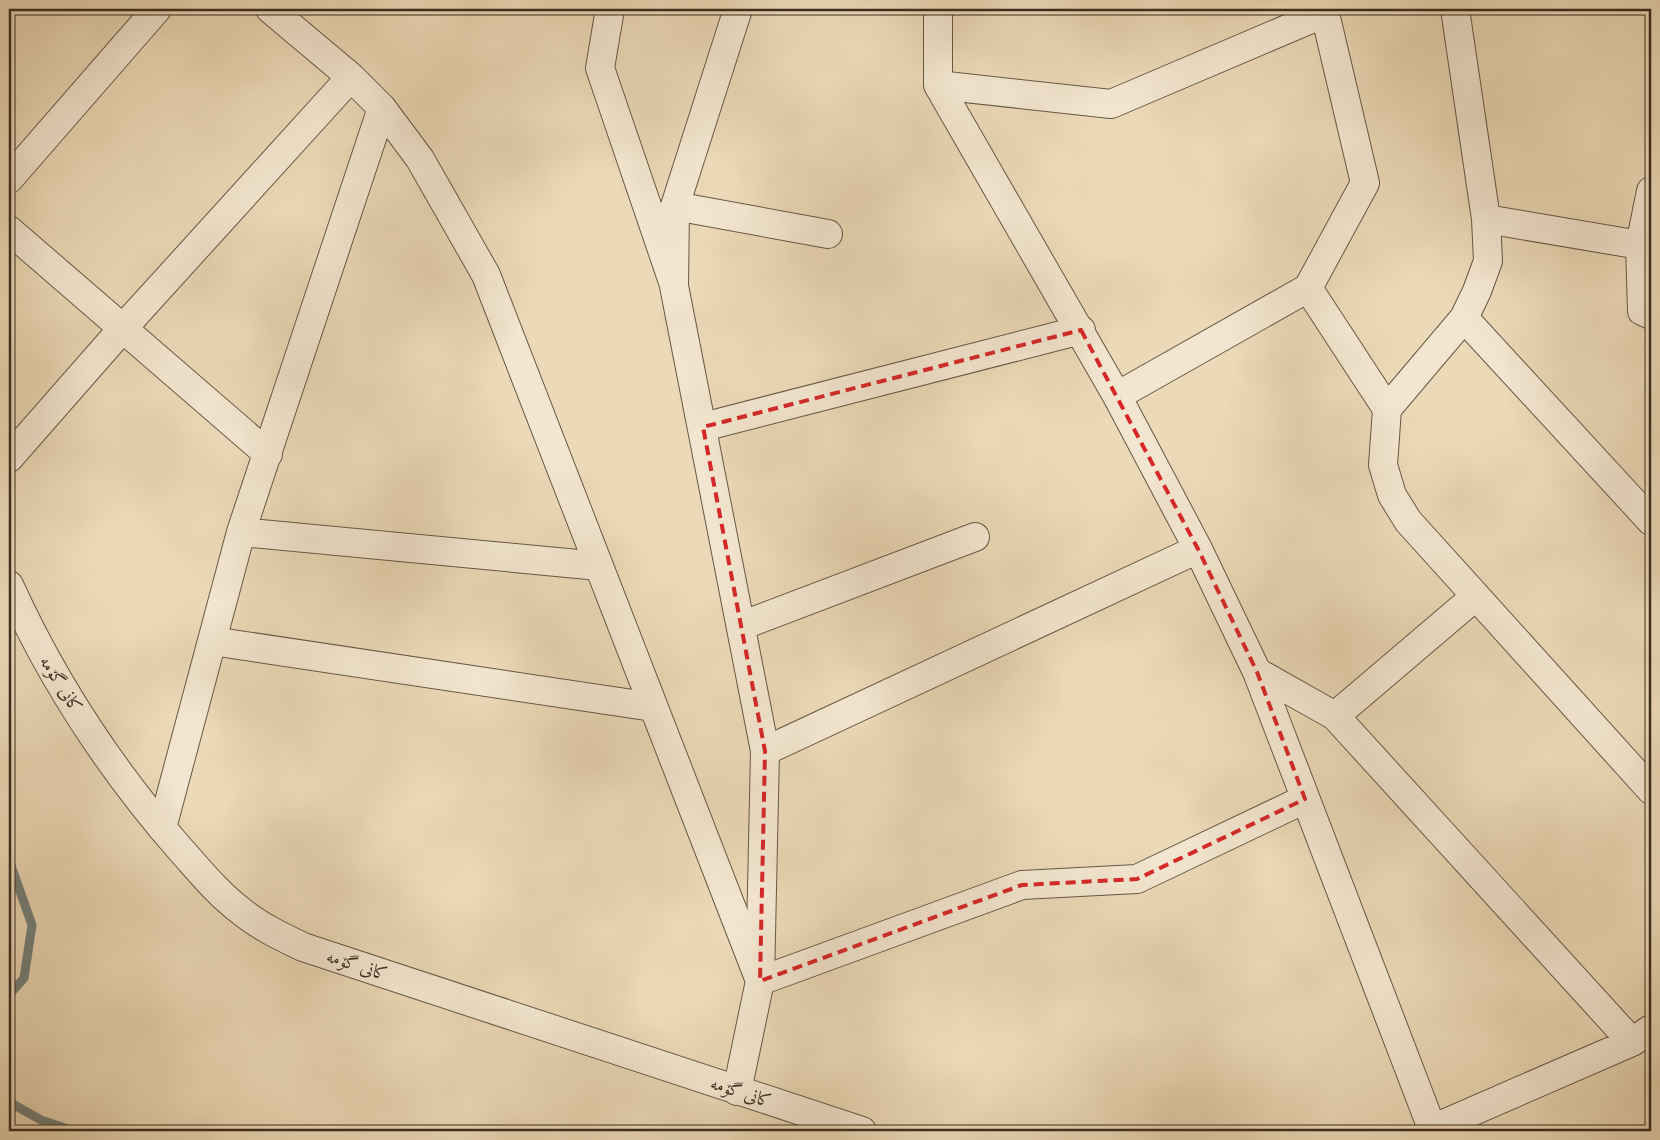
<svg xmlns="http://www.w3.org/2000/svg" width="1660" height="1140" font-family="'IM FELL Great Primer',Amiri,serif">
<rect width="100%" height="100%" fill="#ecd9b7"/>
<filter id="stains"><feTurbulence type="fractalNoise" baseFrequency=".004" numOctaves="4"/><feColorMatrix values="0 0 0 0 .2 0 0 0 0 .09 0 0 0 0 .02 0 0 0 .5 -.17"/></filter>
<radialGradient id="worn" r=".72"><stop offset=".6" stop-color="#630" stop-opacity="0"/><stop offset="1" stop-color="#630" stop-opacity=".3"/></radialGradient>
<g fill="none" stroke-linecap="round" stroke-linejoin="round">
<!-- stream -->
<path stroke="#74817b" stroke-width="9" d="M9,860l23,65 -8,53 -15,17
M9,1102l32,18 33,11"/>
<!-- minor casing -->
<g stroke="#665846" stroke-width="30">
<path id="minor" d="M270,9l81,68 31,31 38,51 66,116 274,706 262,-96 115,-6 168,-80
M610,9l-10,59 73,214
M938,9v76l179,311 81,153 59,123 176,459
M1455,9l31,210 2,42 -11,30 -13,27 -77,91 -4,56 9,30 16,26 243,269
M938,85l173,19 214,-91
M9,179l148,-170
M1651,191l-11,54 2,66 9,4
M675,206l153,28
M1486,219l154,26
M9,230l259,224
M1308,288l79,121
M1464,318l187,203
M1117,396l191,-108 57,-105 -41,-174
M703,427l378,-97
M9,458l114,-130 228,-251
M241,532l358,34
M741,626l234,-89
M212,641l441,66
M1257,672l78,44 297,326
M1335,716l141,-120
M765,751l433,-202
M162,828l79,-296 141,-424
M1432,1129l200,-87 19,-13"/>
</g>
<!-- tertiary casing -->
<g stroke="#665846" stroke-width="30">
<path id="tertiary" d="M9,585c43,95 102,185 171,264 19,21 38,45 61,62 18,15 41,26 62,36l559,184
M737,1091l23,-110 5,-230 -91,-465 1,-80 63,-197"/>
</g>
<!-- minor -->
<use href="#minor" stroke="#f3e6d0" stroke-width="28"/>
<!-- tertiary -->
<use href="#tertiary" stroke="#f3e6d0" stroke-width="28"/>
</g>
<!-- marked area -->
<path fill="none" stroke="#d62828" stroke-width="4" stroke-dasharray="10 6" stroke-linejoin="round" d="M1081,330l117,219 59,123 48,127 -168,80 -115,6 -262,96 5,-230 -62,-324z"/>
<g text-anchor="middle" stroke-width="4" stroke-linejoin="round" paint-order="stroke">
<!-- street labels -->
<g font-size="18" fill="#3a2d21" stroke="#f3e6d0">
<text transform="translate(61 684) rotate(58)" y="6">کانی گۆمە</text>
<text transform="translate(357 965) rotate(18)" y="6">کانی گۆمە</text>
<text transform="translate(741 1092) rotate(18)" y="6">کانی گۆمە</text>
</g>
</g>
<!-- margin -->
<rect width="1660" height="1140" fill="none" stroke="#ecd9b7" stroke-width="30"/>
<rect x="10" y="10" width="1640" height="1120" fill="none" stroke="#3a2d21" stroke-width="2.5"/>
<rect x="15" y="15" width="1630" height="1110" fill="none" stroke="#3a2d21"/>
<rect width="100%" height="100%" filter="url(#stains)"/>
<rect width="100%" height="100%" fill="url(#worn)"/>
</svg>
